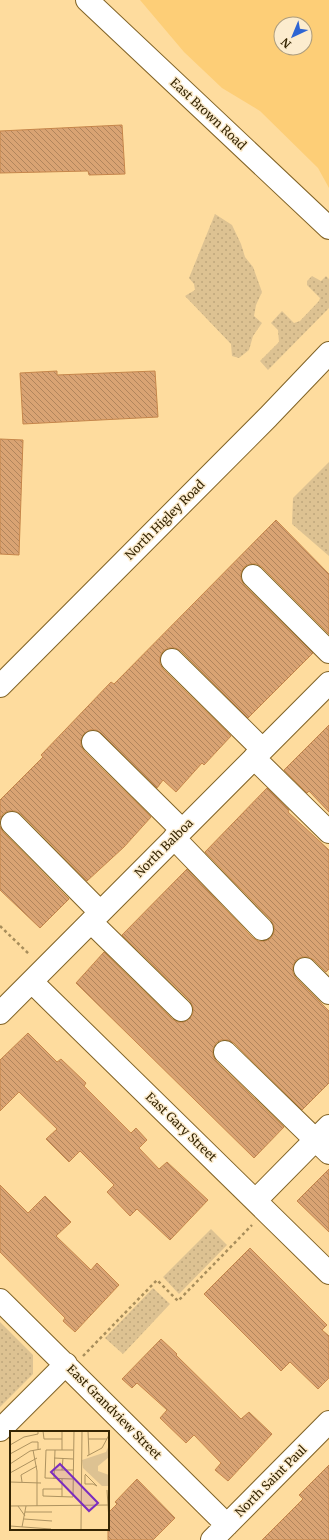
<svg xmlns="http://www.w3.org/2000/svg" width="329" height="1540" font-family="Merriweather,serif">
<defs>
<pattern id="park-dots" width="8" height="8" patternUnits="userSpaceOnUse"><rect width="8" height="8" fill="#ddc292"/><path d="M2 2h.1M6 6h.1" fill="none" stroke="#bea77c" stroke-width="1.8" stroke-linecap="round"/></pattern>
<pattern id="building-back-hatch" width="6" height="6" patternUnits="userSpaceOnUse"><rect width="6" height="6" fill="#d9a373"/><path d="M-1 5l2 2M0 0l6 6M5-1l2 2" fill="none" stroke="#b1855c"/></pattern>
</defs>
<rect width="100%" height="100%" fill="#fedc9e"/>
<!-- built -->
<path fill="#fdce77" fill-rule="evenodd" d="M140,0h189v188l-11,-20 -58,-57 -38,-23 -38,-36zM281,24h24v24h-24z"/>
<!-- park -->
<path fill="url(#park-dots)" d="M215,214l17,11 9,19 4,13 8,10 9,25 -6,13 -2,11 8,7 -9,13 -4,14 -10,8 -7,-2 -1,-12 -46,-48 10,-6 -1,-6 -5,-6z
M312,276l9,5 5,-5 3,3v29l-61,62 -8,-9 19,-19 -1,-12 -7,-7 11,-12 12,12 6,-2 19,-20 1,-3 -13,-13v-4z
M329,462v94l-37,-32 1,-26z
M211,1229l16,16 -48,49 -16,-17z
M153,1288l17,16 -47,50 -18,-16z
M0,1322l33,33v19l-33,33z"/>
<!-- building -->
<path fill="url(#building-back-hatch)" stroke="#c6864b" d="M122,125l3,49 -36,1 -1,-4 -88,2v-42z
M57,371v4l98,-4 3,46 -135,7 -3,-51z
M0,439l23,1 -4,115 -19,-1z
M276,520l53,54v60l-67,-67 -5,-3h-7l-6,3 -3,6v6l3,6 69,68 -65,65 -67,-67 -6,-3h-6l-6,3 -3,6v7l3,5 68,67 -27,29 -2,-2 -26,29 -13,-12 -6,8 -56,-55 -5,-3h-6l-6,4 -3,5v6l3,6 67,66 -27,30 -37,34 -66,-67 -6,-3h-7l-5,3 -3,6v-20l43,-43 -2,-2 70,-73 3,2z
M329,725v87l-20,-21 -2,2 -23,-23z
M267,788l22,22 -1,2 41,38v119l-3,3 -12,-12 -6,-3h-6l-6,3 -3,6v7l3,5 33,33v72l-27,27 -68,-67 -6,-3h-7l-5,3 -3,6v7l3,5 68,66 -30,31 -178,-175 28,-31 68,67 6,3h6l6,-4 3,-5v-6l-3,-6 -68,-66 65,-66 66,69 5,3h7l6,-3 3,-6v-6l-3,-6 -66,-68z
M0,826l3,6 66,67 -29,29 -40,-38z
M28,1033l29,29 4,-3 25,24 -2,3 47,47 5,-5 11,12 -8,8 20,21 8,-7 41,38 -38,40 -33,-31 -7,7 -23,-24 7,-7 -34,-34 -11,11 -23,-23 11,-10 -38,-37 -19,19v-51z
M329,1169v63l-32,-31z
M0,1185l28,28 17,-17 26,26 -15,14 35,34 6,-7 22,22 -44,47 -12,-11 2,-3 -65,-66z
M250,1248l77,77 -5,5 7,6v42l-11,11 -28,-27 -9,9 -77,-77z
M161,1339l16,15 -1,1 65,64 8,-7 23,22 -44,47 -13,-11 6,-7 -27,-28 -8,8 -26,-25 7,-8 -30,-27 -5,5 -10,-9z
M329,1465v75h-67l41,-41 -4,-4z
M137,1479l38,39 -22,22h-45v-27l9,-9 -2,-2z"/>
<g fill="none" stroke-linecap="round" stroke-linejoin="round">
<!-- minor casing -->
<g stroke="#816326" stroke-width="24">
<path id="minor" d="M253,576l76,76
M172,660l90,89
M93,742l89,88
M254,758l75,74
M12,823l88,89
M174,838l88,91
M91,922l90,88
M305,969l24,24
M32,982l297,291
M0,1013l329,-330
M225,1052l104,101
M256,1200l73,-74
M0,1300l227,225
M0,1430l66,-66
M212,1540l117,-118"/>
</g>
<!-- major casing -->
<g stroke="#816326" stroke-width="24">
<path id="major" d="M87,0l242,228
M0,686l268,-269 61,-64"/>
</g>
<!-- path -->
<path stroke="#a78d5b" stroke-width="2.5" stroke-dasharray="3 3" stroke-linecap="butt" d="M0,926l30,29
M83,1356l74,-76 21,21 74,-76"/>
<!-- minor -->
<use href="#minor" stroke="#fff" stroke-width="22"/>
<!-- major -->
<use href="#major" stroke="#fff" stroke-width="22"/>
</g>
<g text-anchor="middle" stroke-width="3" stroke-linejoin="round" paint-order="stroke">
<!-- street labels -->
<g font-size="12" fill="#352503" stroke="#fcecce">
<text transform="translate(208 114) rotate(43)" y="4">East Brown Road</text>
<text transform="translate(165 520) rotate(-45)" y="4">North Higley Road</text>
<text transform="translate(164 848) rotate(-45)" y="4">North Balboa</text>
<text transform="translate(181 1127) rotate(44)" y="4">East Gary Street</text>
<text transform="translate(114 1412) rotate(45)" y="4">East Grandview Street</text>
<text transform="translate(271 1481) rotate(-45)" y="4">North Saint Paul</text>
</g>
</g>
<!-- overview -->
<g transform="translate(10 1431)">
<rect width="99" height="99" fill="#fedc9e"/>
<path d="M99,14v12l-11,9v5l11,4v11h-7l-19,-18 -1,-8 24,-8z" fill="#ddc292"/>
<path fill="none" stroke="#ae9360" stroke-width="1" d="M33,0l1,8h18M52,0v19M78,0l1,24M78,8h19M0,14l14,-8 14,-3v-3M23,19l4,21v35M0,23l22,-12h6v7M77,25l15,-8 7,-13M44,27l19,1M0,33l20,-13 11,-2M44,39h19M52,39l1,-12M0,42l27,-15M75,43l12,12 -4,-2M75,44v9h8M44,48l1,-29M63,48l-28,-1 1,-28h27M0,51l31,1M12,51l-1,-7 16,-9M52,58h-19v7l30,1 1,-66M97,59l2,30M52,66v-18M0,75l99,-1M8,75l7,10M15,81h27M14,88l28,2M0,95l41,3M12,96l4,-21M71,99l1,-99"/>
<path fill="#7b2cbf" fill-opacity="0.15" stroke="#7b2cbf" stroke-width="2" d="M50,33l38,39 -9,8 -38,-39z"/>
<rect width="99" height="99" fill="none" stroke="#352503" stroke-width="2"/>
</g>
<!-- north arrow -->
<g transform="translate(293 36) rotate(224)"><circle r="19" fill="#fcecce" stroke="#ac9c7d"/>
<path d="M0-3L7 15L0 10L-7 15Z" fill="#2e65d3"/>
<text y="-6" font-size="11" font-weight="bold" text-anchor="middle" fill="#352503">N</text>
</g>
</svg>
